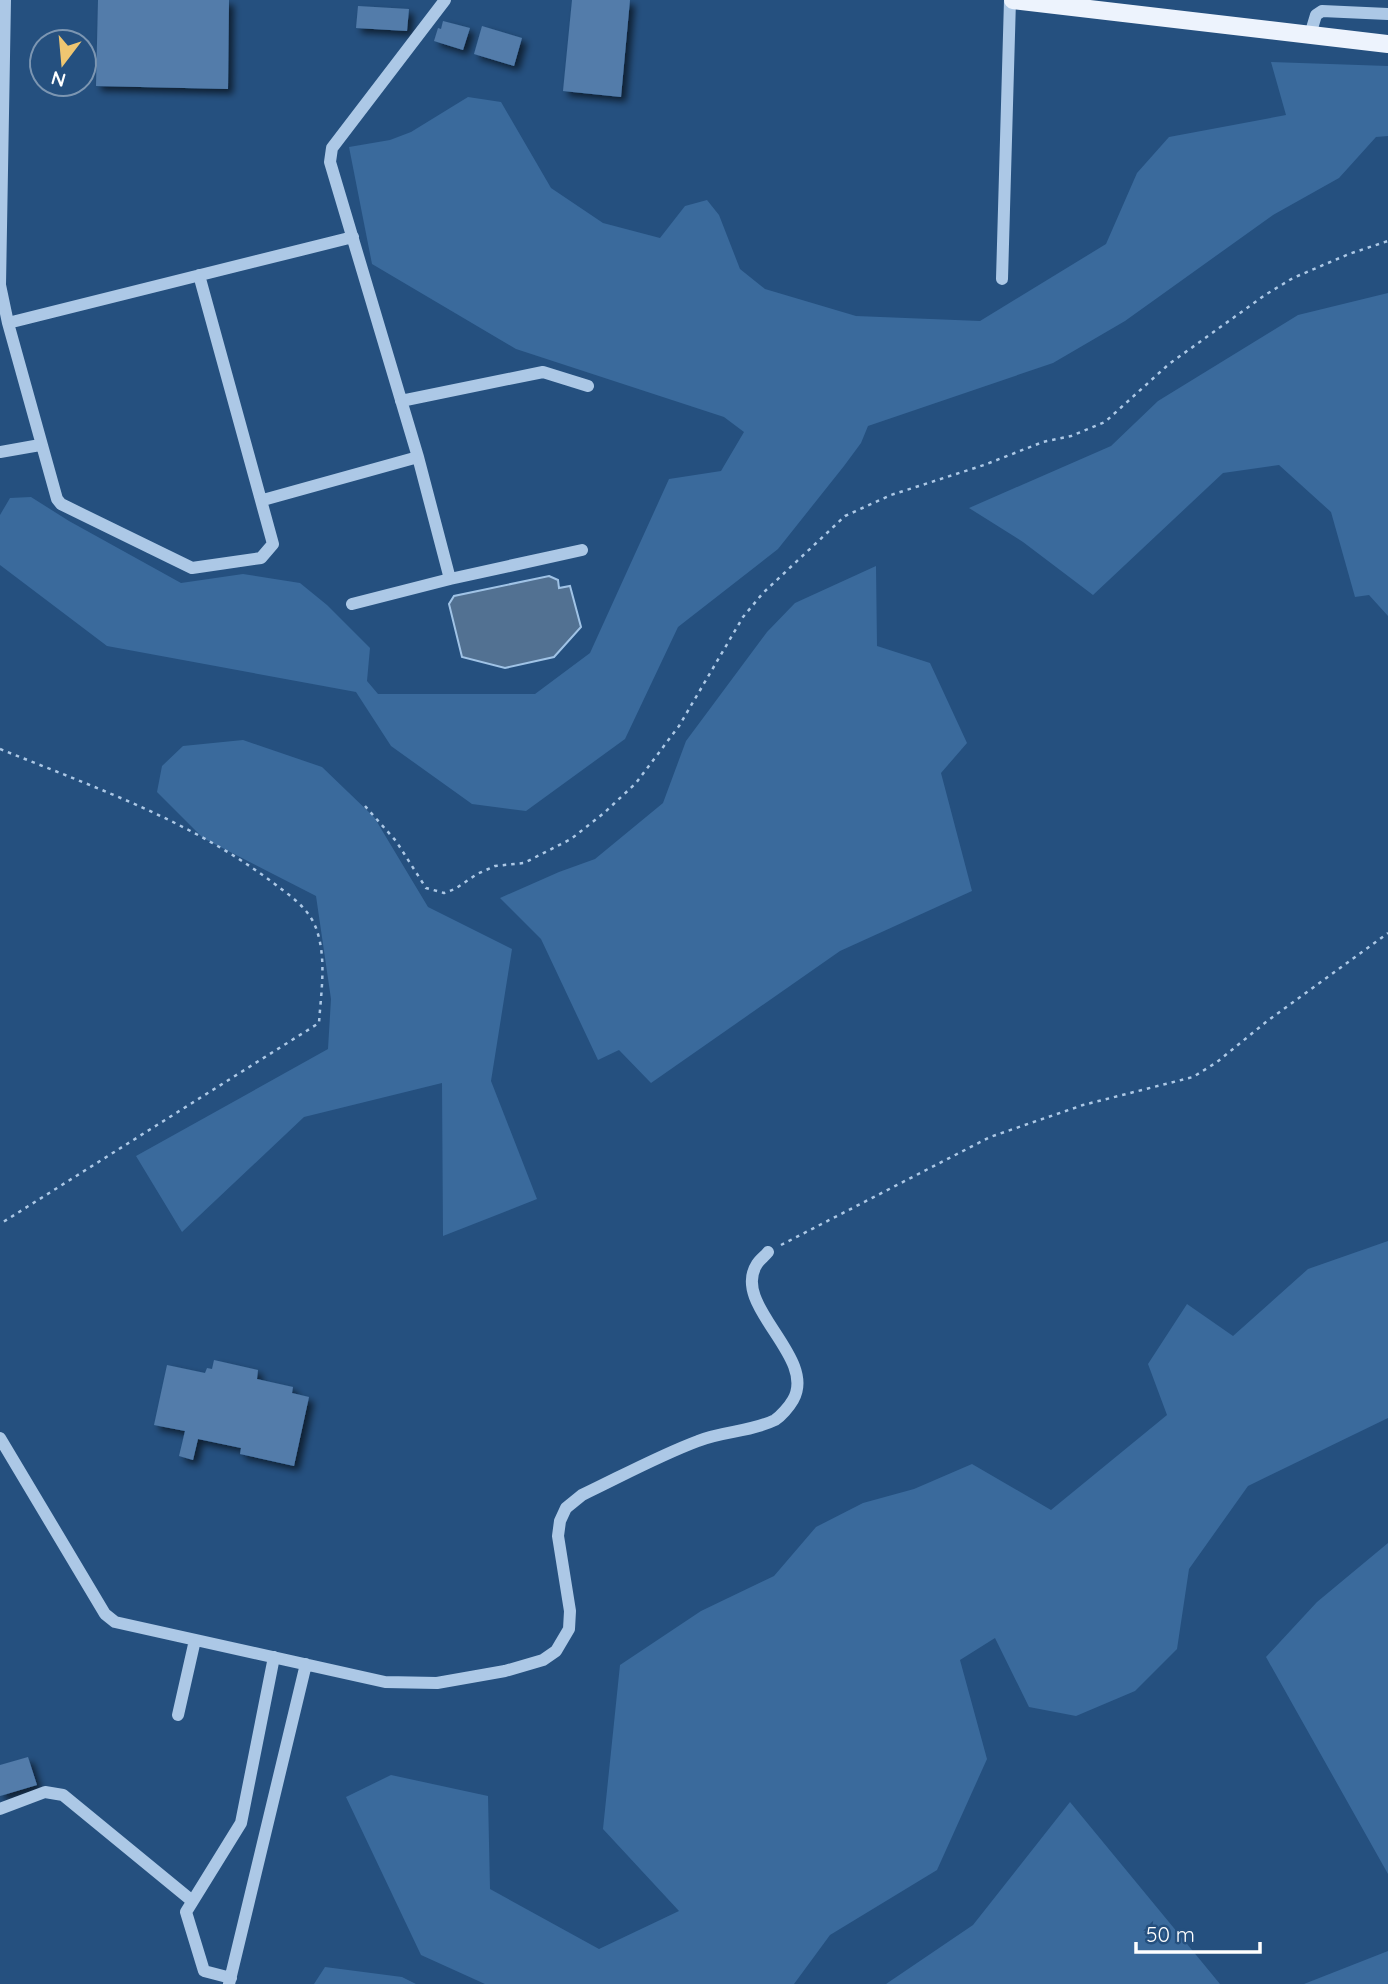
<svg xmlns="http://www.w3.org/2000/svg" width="1388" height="1984" font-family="Quicksand,sans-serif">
<defs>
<filter id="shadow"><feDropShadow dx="5" dy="5" stdDeviation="3.5" flood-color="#0009"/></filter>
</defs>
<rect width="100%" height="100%" fill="#25507f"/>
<!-- green -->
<path fill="#3a6a9c" d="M1271,62l117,4v70l-12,1 -37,41 -66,37 -148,106 -72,42 -185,63 -7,17 -17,23 -66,83 -100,78 -53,112 -99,72 -54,-7 -81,-58 -35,-54 -249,-46 -107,-81v-50l10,-17 21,-1 38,24 112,62 62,-9 57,9 27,22 43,43 -3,33 11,13h157l55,-41 79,-174 52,-8 23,-39 -20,-15 -208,-68 -144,-85 -23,-117 41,-7 21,-8 57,-35 33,5 50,86 52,35 57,15 25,-32 22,-6 12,15 21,54 25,20 91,27 124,5 126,-77 31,-71 32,-36 117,-22z
M1388,293v323l-19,-21 -14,2 -24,-85 -52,-47 -56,8 -130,122 -70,-53 -54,-34 142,-62 47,-45 140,-86z
M876,566l1,80 53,17 37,80 -26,30 31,118 -132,60 -189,132 -32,-33 -21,10 -57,-121 -41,-41 59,-26 36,-13 68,-56 23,-62 81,-109 28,-29z
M243,740l79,27 52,50 54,90 84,42 -21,132 46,118 -94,37 -1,-153 -138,34 -122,115 -46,-76 192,-107 3,-50 -15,-103 -113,-58 -46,-46 5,-26 21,-20z
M1388,1241v177l-140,68 -59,83 -12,80 -42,42 -59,25 -47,-9 -34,-69 -35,22 27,99 -50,111 -107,65 -36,49h-309l-64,-29 -75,-158 45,-22 97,21 2,93 109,60 80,-38 -76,-82 17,-164 81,-54 73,-35 42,-49 47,-24 51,-14 58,-25 79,46 116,-95 -19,-51 39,-60 46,32 75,-67z
M1388,1543v331l-122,-217 51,-55z
M1070,1802l150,182h-334l87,-59z
M1388,1951v33h-84z
M325,1967l77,10 14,7h-102z"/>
<!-- water -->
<path fill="#527192" stroke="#a0c3e6" stroke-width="2" d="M549,576l9,4 1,8 11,-2 11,41 -27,30 -49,11 -43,-11 -13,-53 5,-8z"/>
<!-- building -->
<path fill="#527caa" filter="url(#shadow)" d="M98,0h131l-1,89 -132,-3z
M572,0h58l-9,97 -58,-6z
M358,6l51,3 -2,22 -51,-3z
M443,21l27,7 -7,22 -29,-9 4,-13 3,1z
M482,26l40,12 -8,28 -40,-12z
M214,1360l44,10 -1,9 36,8 -1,6 17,4 -15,69 -54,-12 1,-6 -43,-9 -5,21 -14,-4 6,-25 -31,-6 13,-60 38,8 2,-5 5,1z
M28,1757l9,28 -37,11v-31z"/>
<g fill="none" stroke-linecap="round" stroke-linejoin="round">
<!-- path -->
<path stroke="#acc8e6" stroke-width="2.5" stroke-dasharray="3.5 5" stroke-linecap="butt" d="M0,749c94,38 191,72 272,133 17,13 36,25 44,46 11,30 5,64 3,95l-319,201
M365,806l31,35 30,47 18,5 11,-4 22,-15 18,-8 29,-3 47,-24 33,-26 32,-30 43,-57 64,-109 20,-24 82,-77 46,-21 93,-30 59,-23 28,-6 34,-14 64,-58 96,-69 28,-17 56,-24 39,-13
M781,1245l209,-108 93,-32 110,-28 24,-15 49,-40 122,-89"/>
<!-- minor -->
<path stroke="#acc8e6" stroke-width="12" d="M5,0l-5,285 8,38 49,176 4,5 131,64 69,-10 12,-14 -74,-269
M445,0l-113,148 -2,14 88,295 32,122
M1310,35l6,-20 6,-4 66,3
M1002,279l8,-279
M8,323l345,-86
M401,401l142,-29 45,14
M0,452l40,-7
M263,500l155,-43
M352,604l98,-25 132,-29
M0,1438l105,176 10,8 270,60 52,1 68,-12 38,-11 13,-9 13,-22 1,-18 -12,-75 2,-15 6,-13 16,-13c38,-18 76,-39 116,-54 24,-10 53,-9 77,-21 6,-4 14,-13 18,-20 25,-43 -63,-95 -36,-136 3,-5 8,-8 11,-12
M178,1715l17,-75
M0,1809l45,-17 18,3 128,105
M231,1978l-27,-7 -18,-59 55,-89 33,-166
M229,1984l77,-320"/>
<!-- major -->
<path stroke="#edf3fd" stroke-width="18" d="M1013,0l375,44"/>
</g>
<!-- north arrow -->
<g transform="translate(63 63) rotate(196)"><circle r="33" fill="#25507f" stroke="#7c96b2" stroke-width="2"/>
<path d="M0-5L12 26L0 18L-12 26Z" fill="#efc671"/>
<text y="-10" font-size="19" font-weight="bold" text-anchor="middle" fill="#ffffff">N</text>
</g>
<!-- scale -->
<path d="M1136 1942v10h124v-10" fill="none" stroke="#ffffff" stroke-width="3.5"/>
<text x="1146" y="1942" font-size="21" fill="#ffffff" stroke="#25507f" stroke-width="5" paint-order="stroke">50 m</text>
</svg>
